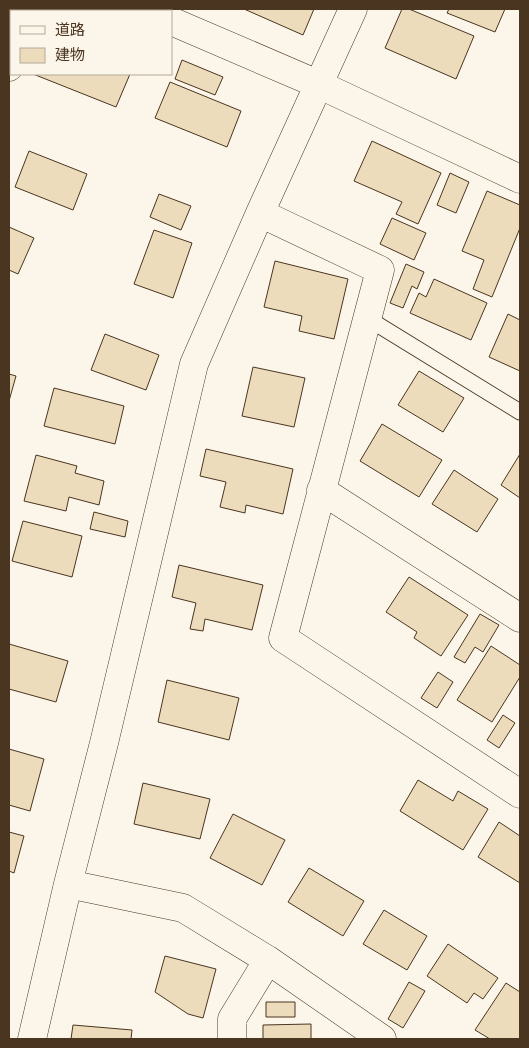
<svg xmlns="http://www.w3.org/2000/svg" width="529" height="1048" font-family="Commissioner,'Noto Sans JP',sans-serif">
<rect width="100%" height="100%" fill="#fbf6e9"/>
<!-- building -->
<path fill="#ecdcbc" stroke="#4a3520" d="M244,9h70l-11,26z
M402,9h7l65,27 -18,43 -71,-31z
M449,9h56l-10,23 -48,-19z
M182,60l41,17 -8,18 -40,-16z
M33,74h97l-14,33z
M170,82l71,29 -14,36 -72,-29z
M372,141l69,32 -23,51 -22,-10 6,-12 -48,-21z
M29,151l58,23 -14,36 -58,-23z
M450,173l19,9 -13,31 -19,-8z
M487,191l33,14v23l-28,69 -19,-8 11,-29 -22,-9z
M159,194l32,12 -10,24 -31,-13z
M392,218l34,15 -12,27 -34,-16z
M9,227l25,11 -16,36 -9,-4z
M154,230l38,13 -19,55 -39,-14z
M275,261l73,18 -14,60 -35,-8 3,-15 -38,-9z
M406,264l18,8 -7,17 -5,-3 -9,22 -13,-5z
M434,279l53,24 -16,37 -61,-27 9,-20 7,4z
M508,314l12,6v51l-31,-14z
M105,334l54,21 -13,35 -55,-20z
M253,367l52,11 -11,49 -52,-11z
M419,371l45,27 -21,34 -45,-27z
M9,374l7,2 -7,25z
M54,388l70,18 -9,38 -71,-18z
M382,424l60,36 -23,37 -59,-36z
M206,449l87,20 -10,45 -37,-9 -1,8 -25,-6 6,-25 -26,-6z
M520,454v44l-19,-13z
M36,455l41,11 -2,7 29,8 -5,24 -30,-8 -3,14 -42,-10z
M454,470l44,29 -21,33 -45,-28z
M94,512l34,9 -3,16 -35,-8z
M23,521l59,15 -10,41 -60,-16z
M179,565l84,20 -11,45 -47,-11 -2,12 -13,-2 6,-26 -24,-6z
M409,577l59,38 -27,41 -27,-18 3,-6 -31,-20z
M480,614l19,11 -16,27 -8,-5 -10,16 -11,-6z
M9,644l59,17 -12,41 -47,-13z
M491,646l29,19v12l-28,45 -35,-22z
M438,672l15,10 -16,26 -16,-10z
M167,680l72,18 -10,42 -71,-18z
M503,715l12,8 -16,25 -12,-8z
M9,749l35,10 -14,52 -21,-6z
M418,780l35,21 5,-10 30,18 -25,41 -63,-39z
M143,783l67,16 -10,40 -66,-15z
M233,814l52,26 -23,45 -52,-27z
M499,822l21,14v47l-42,-26z
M9,832l15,4 -10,37 -5,-2z
M309,868l55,33 -21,35 -55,-34z
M384,910l43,26 -20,34 -44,-26z
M448,944l50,34 -15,21 -9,-6 -7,10 -40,-27z
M165,956l51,13 -13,49 -15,-4 -33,-22z
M409,982l16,9 -22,37 -15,-9z
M506,983l14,9v47h-30l-15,-9z
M266,1002h29v15h-29z
M311,1024v15h-48v-14z
M73,1025l59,5 -1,9h-60z"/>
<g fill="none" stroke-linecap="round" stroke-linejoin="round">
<!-- lane casing -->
<g stroke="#4a3520" stroke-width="17">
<path id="lane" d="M367,318l153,94"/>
</g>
<!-- street casing -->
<g stroke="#4a3520" stroke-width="29">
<path id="street" d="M141,9l6,2
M32,11l1,-2
M171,21l149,64 200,94
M9,67l2,-6
M260,213l120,57 -97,368 237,156
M321,490l199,128
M68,884l115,24 85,52 114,79
M32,1039l36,-155 36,-141 90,-379 66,-151 93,-204
M232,1039v-20l36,-59"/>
</g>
<!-- lane -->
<use href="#lane" stroke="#fbf6e9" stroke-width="15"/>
<!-- street -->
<use href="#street" stroke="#fbf6e9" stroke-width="28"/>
</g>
<!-- border -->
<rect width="529" height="1048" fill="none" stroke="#4a3520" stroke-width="20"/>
<!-- legend -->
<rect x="10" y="10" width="162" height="65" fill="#fbf6e9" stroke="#b4a999"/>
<rect x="20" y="26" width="25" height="8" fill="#fbf6e9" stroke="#b4a999"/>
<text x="55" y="35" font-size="15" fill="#4a3520">道路</text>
<rect x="20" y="48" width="25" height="15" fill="#ecdcbc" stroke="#b4a999"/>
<text x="55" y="60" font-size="15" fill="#4a3520">建物</text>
</svg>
